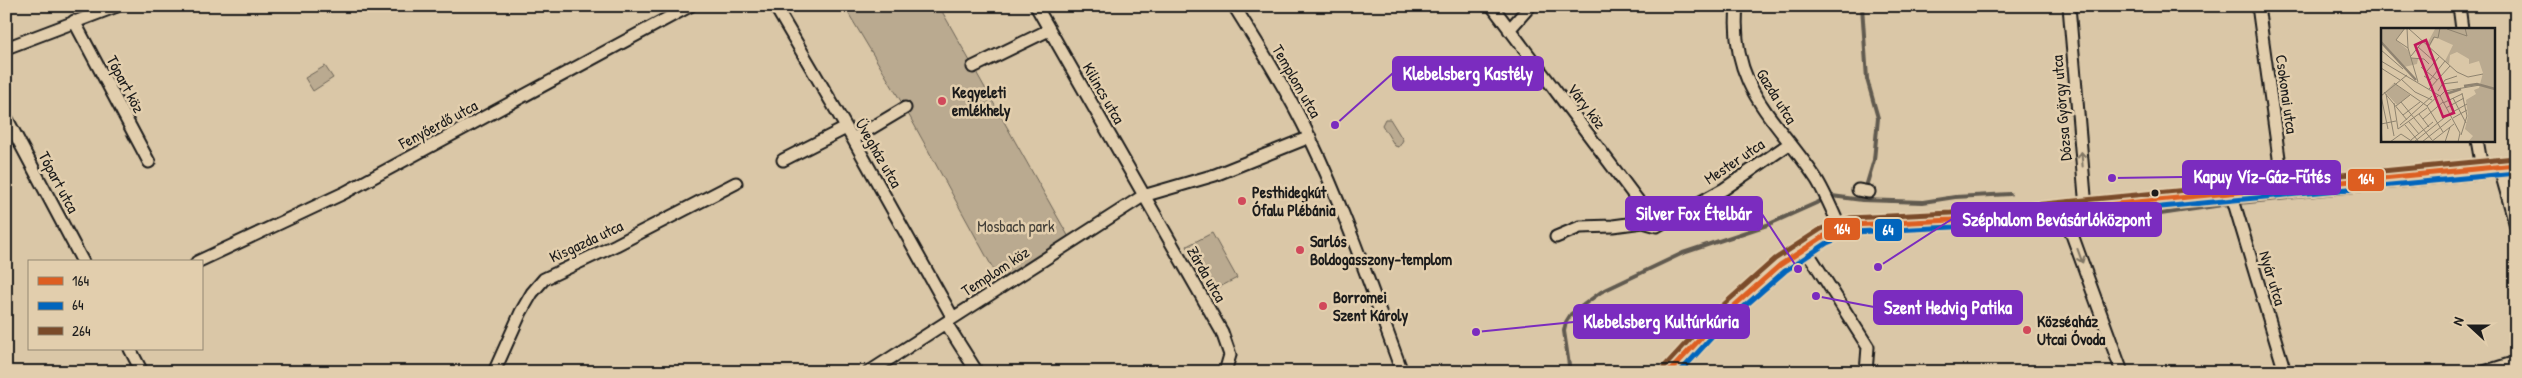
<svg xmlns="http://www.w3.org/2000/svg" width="2522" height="378" font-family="'Patrick Hand',sans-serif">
<rect width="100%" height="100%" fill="#dac7a7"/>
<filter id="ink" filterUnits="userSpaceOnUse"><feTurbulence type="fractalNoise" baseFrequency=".02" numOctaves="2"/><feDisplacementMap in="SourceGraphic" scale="10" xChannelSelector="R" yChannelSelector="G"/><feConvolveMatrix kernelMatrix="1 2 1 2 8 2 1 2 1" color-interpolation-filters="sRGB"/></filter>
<g filter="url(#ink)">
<!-- green -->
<path fill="#baaa90" stroke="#6b6356" d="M844,6h95l132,235 -69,44 -97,-177z
M325,66l8,12 -20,13 -8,-13z
M1385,119h5l13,21 -4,7 -4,-1 -13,-21z
M1212,233l25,45 -25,13 -25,-45z"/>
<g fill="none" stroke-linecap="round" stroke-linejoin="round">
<!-- stream -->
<path stroke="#615a4f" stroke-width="4" d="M1862,200l61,2 32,-5 55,-3
M2075,220l7,4h10l137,-20 287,-29
M1570,372l-6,-41 2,-9 5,-8 30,-22 82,-39 84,-28 65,-29 30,4 12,-40 4,-42 -11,-39 -5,-73"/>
<!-- street casing -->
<g stroke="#1c1c1c" stroke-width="15">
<path id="street" d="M775,6l78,133 100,179
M1036,6l186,326 8,23 -5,17
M1234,6c27,43 54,86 76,132 36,75 63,156 92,234
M1492,6l165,220
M1737,6c-8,83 40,113 80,174 9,15 16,32 23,48
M2069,6l17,202
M2258,6l25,181
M2459,6l3,23
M74,21l75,141
M1509,30l21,-24
M6,48l111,-42
M973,67l76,-37
M6,117l77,145
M853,139l52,-31
M2477,140l5,28
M783,160l63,-32
M2499,166l17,60
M1858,190l11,2
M2231,193l54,179
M2063,210l59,162
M1556,237l24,-10 33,-1 30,-4 14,4 67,-37 65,-45
M1805,248l63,99 -2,25
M197,262l147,-69 346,-187
M946,323l31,49
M130,349l12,23
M494,372l27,-60 11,-19 12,-14 72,-34 120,-62
M869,372l274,-176 72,-21 95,-38
M2484,372l32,-10"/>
</g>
<!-- secondary casing -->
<g stroke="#1c1c1c" stroke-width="19">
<path id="secondary" d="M1669,372l48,-51 63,-56 44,-29 28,-11 100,-5 564,-55"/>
</g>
<!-- street -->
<use href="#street" stroke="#e2cead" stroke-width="11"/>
<!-- secondary -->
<use href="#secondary" stroke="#e2cead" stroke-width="15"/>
<!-- bus-1 casing -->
<g stroke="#e2cead" stroke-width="9">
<path id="bus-1" d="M1669,372l48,-51 63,-56 44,-29 28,-11 100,-5 564,-55"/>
</g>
<!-- bus-2 casing -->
<g stroke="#e2cead" stroke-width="9">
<path id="bus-2" d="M1680,372l42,-46 63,-55 42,-28 27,-11 99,-5 563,-54"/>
</g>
<!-- bus-3 casing -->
<g stroke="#e2cead" stroke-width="9">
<path id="bus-3" d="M1664,367l48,-52 63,-56 46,-30 29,-11 101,-5 564,-55"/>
</g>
<!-- bus-1 -->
<use href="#bus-1" stroke="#dd5e21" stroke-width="5"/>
<!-- bus-2 -->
<use href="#bus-2" stroke="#0065bd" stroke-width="5"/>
<!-- bus-3 -->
<use href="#bus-3" stroke="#7a4b2a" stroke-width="5"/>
</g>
<!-- one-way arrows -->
<defs><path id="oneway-shaft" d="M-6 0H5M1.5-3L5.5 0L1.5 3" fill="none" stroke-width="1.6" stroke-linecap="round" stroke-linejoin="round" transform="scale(1.25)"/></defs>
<g stroke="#7f7564">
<use href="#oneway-shaft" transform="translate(2082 159) rotate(-95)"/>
<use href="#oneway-shaft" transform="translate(2080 256) rotate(70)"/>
</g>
</g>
<!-- markers -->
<g fill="#d1495b" stroke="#e2cead" stroke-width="2">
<circle cx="942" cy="101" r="5"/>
<circle cx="1242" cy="201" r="5"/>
<circle cx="1300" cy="250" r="5"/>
<circle cx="1323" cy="306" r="5"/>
<circle cx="2027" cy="330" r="5"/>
</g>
<circle fill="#1c1c1c" stroke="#e2cead" stroke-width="2" cx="2155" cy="193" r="4.5"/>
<g text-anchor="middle" stroke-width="5" stroke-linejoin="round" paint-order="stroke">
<!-- street labels -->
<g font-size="16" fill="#1c1c1c" stroke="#e2cead">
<text transform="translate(1297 81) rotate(60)" y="6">Templom utca</text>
<text transform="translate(126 84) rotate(62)" y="6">Tópart köz</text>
<text transform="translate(1104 93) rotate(60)" y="6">Kilincs utca</text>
<text transform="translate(2287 94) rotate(82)" y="6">Csokonai utca</text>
<text transform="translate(1777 96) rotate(58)" y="6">Gazda utca</text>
<text transform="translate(1587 106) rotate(53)" y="6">Váry köz</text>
<text transform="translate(2061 108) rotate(-95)" y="6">Dózsa György utca</text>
<text transform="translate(438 124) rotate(-28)" y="6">Fenyőerdő utca</text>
<text transform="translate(879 153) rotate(60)" y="6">Üvegház utca</text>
<text transform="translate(1734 161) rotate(-34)" y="6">Mester utca</text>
<text transform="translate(59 182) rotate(62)" y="6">Tópart utca</text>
<text transform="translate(586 241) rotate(-25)" y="6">Kisgazda utca</text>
<text transform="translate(995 271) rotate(-33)" y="6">Templom köz</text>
<text transform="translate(1207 274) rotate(60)" y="6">Zárda utca</text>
<text transform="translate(2273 278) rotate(73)" y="6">Nyár utca</text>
</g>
<!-- poi labels -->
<g font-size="16" font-weight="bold" fill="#1c1c1c" stroke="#e2cead" text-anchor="start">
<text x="952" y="98">Kegyeleti<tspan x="952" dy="18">emlékhely</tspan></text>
<text x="1252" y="198">Pesthidegkút<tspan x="1252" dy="18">Ófalu Plébánia</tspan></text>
<text x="1310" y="247">Sarlós<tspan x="1310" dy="18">Boldogasszony-templom</tspan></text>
<text x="1333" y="303">Borromei<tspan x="1333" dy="18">Szent Károly</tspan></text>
<text x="2037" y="327">Községház<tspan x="2037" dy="18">Utcai Óvoda</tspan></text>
</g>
<!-- park labels -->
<g font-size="16" fill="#444039" stroke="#e2cead">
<text x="1016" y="232">Mosbach park</text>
</g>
</g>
<!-- overview -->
<g transform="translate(2381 28)">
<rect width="114" height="114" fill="#dac7a7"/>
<path d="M0,0h24l-9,12 12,10 3,8 7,1 -1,5 -13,3 -23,-25zM48,0h66v114h-27l5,-6 -8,-7 3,-13 -2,-16 10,-6 -2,-4 5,-2 4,-15 -4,-12 -10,3v-5l-12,-7 -7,3 -1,9 -4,-3 8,-16 -18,-8 -5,9 -3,-2 8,-15zM13,55l16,12 -13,10 -12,-13z" fill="#baaa90"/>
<path fill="none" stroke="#8f8371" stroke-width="2.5" d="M0,14l35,38M83,58l13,-2 18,5M65,66l15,-5"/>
<path fill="none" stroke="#8e836f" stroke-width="1" d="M24,0l-9,12 12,8M26,0l1,20 10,34M27,0l49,44 11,5 15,-3M66,1l20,7 -2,-8M48,18l5,-9 4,1 2,-10M37,19l17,15M0,22l22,19M30,28l13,-16M30,30l13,1 5,5M0,33l59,35 20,37 -2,9M40,39l16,13M0,40l19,12M46,43l12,-14M43,48l6,4 15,-19M20,51l14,13 17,8M13,55l33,23 16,26M61,56l16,-2M48,61l21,-23M57,63l7,-11 12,-4M3,64l23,28M5,66l8,42M0,68l7,33M0,68l26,-21M59,68l5,-5 35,-6M72,70l13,25M20,74l31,38M13,75l4,26 29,-21M62,75l19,-9M15,78l14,-11M46,78l12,-11M65,80l18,-10M38,86l10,13M68,86l18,-10M22,87l17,-13M72,90l14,-8M42,91l20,-17M28,94l10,12M0,96l1,18M0,96l15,-3M19,97l32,-29M24,97l14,17M80,107l6,-19 -5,-23M30,112l22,-18M9,114l11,-8 12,8M33,114l35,-28M41,114l29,-23M50,114l23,-18M64,114l5,-15"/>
<path fill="#c2185b" fill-opacity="0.15" stroke="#c2185b" stroke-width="2.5" d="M45,12l28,73 -11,4 -28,-72z"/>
<rect width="114" height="114" fill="none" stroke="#1c1c1c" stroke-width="2.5"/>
</g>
<!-- callouts -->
<path fill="none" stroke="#7b2cbf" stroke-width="2" d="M1335 125L1393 73M2112 178L2183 177M1798 269L1762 214M1878 267L1952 219M1816 296L1874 307M1476 332L1574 322"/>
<g fill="#7b2cbf" stroke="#e2cead" stroke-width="2">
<circle cx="1335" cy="125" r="5"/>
<circle cx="2112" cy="178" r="5"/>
<circle cx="1798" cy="269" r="5"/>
<circle cx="1878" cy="267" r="5"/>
<circle cx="1816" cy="296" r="5"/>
<circle cx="1476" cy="332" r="5"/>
</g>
<g fill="#7b2cbf" stroke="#7b2cbf" stroke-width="2">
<rect x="1393" y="57" width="150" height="33" rx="5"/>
<rect x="2183" y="161" width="157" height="33" rx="5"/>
<rect x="1626" y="197" width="136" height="33" rx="5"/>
<rect x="1952" y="203" width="209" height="33" rx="5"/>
<rect x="1874" y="291" width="148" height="33" rx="5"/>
<rect x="1574" y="305" width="175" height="33" rx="5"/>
</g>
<g font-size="18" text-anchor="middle" font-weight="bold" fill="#fff">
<text x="1468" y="80">Klebelsberg Kastély</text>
<text x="2262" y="183">Kapuy Víz-Gáz-Fűtés</text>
<text x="1694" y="220">Silver Fox Ételbár</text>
<text x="2057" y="226">Széphalom Bevásárlóközpont</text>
<text x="1948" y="314">Szent Hedvig Patika</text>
<text x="1661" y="328">Klebelsberg Kultúrkúria</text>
</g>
<g stroke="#e2cead" stroke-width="2">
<rect x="2347" y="168" width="38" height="24" rx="5" fill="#dd5e21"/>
<rect x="1823" y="217" width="38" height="24" rx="5" fill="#dd5e21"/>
<rect x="1874" y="218" width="29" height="24" rx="5" fill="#0065bd"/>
</g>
<g font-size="14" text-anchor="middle" font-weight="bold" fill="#fff">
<text x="2366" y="184">164</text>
<text x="1842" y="234">164</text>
<text x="1888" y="235">64</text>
</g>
<!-- margin -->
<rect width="2522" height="378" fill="none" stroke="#e2cead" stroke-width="25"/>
<rect x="12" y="12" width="2497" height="353" fill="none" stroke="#1c1c1c" stroke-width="2" filter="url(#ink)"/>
<!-- legend -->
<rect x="28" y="260" width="175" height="90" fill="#e2cead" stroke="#938773"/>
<rect x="38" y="277" width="25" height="8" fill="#dd5e21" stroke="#938773"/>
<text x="72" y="286" font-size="15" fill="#1c1c1c">164</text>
<rect x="38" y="302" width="25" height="8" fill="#0065bd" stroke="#938773"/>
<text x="72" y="310" font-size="15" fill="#1c1c1c">64</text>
<rect x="38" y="327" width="25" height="8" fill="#7a4b2a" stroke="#938773"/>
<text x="72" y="336" font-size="15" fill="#1c1c1c">264</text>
<!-- north arrow -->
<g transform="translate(2470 326) rotate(291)" stroke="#e2cead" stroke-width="4" paint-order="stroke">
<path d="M0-4L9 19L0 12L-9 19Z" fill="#1c1c1c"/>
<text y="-8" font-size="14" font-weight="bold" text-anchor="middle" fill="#1c1c1c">N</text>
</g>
</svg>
